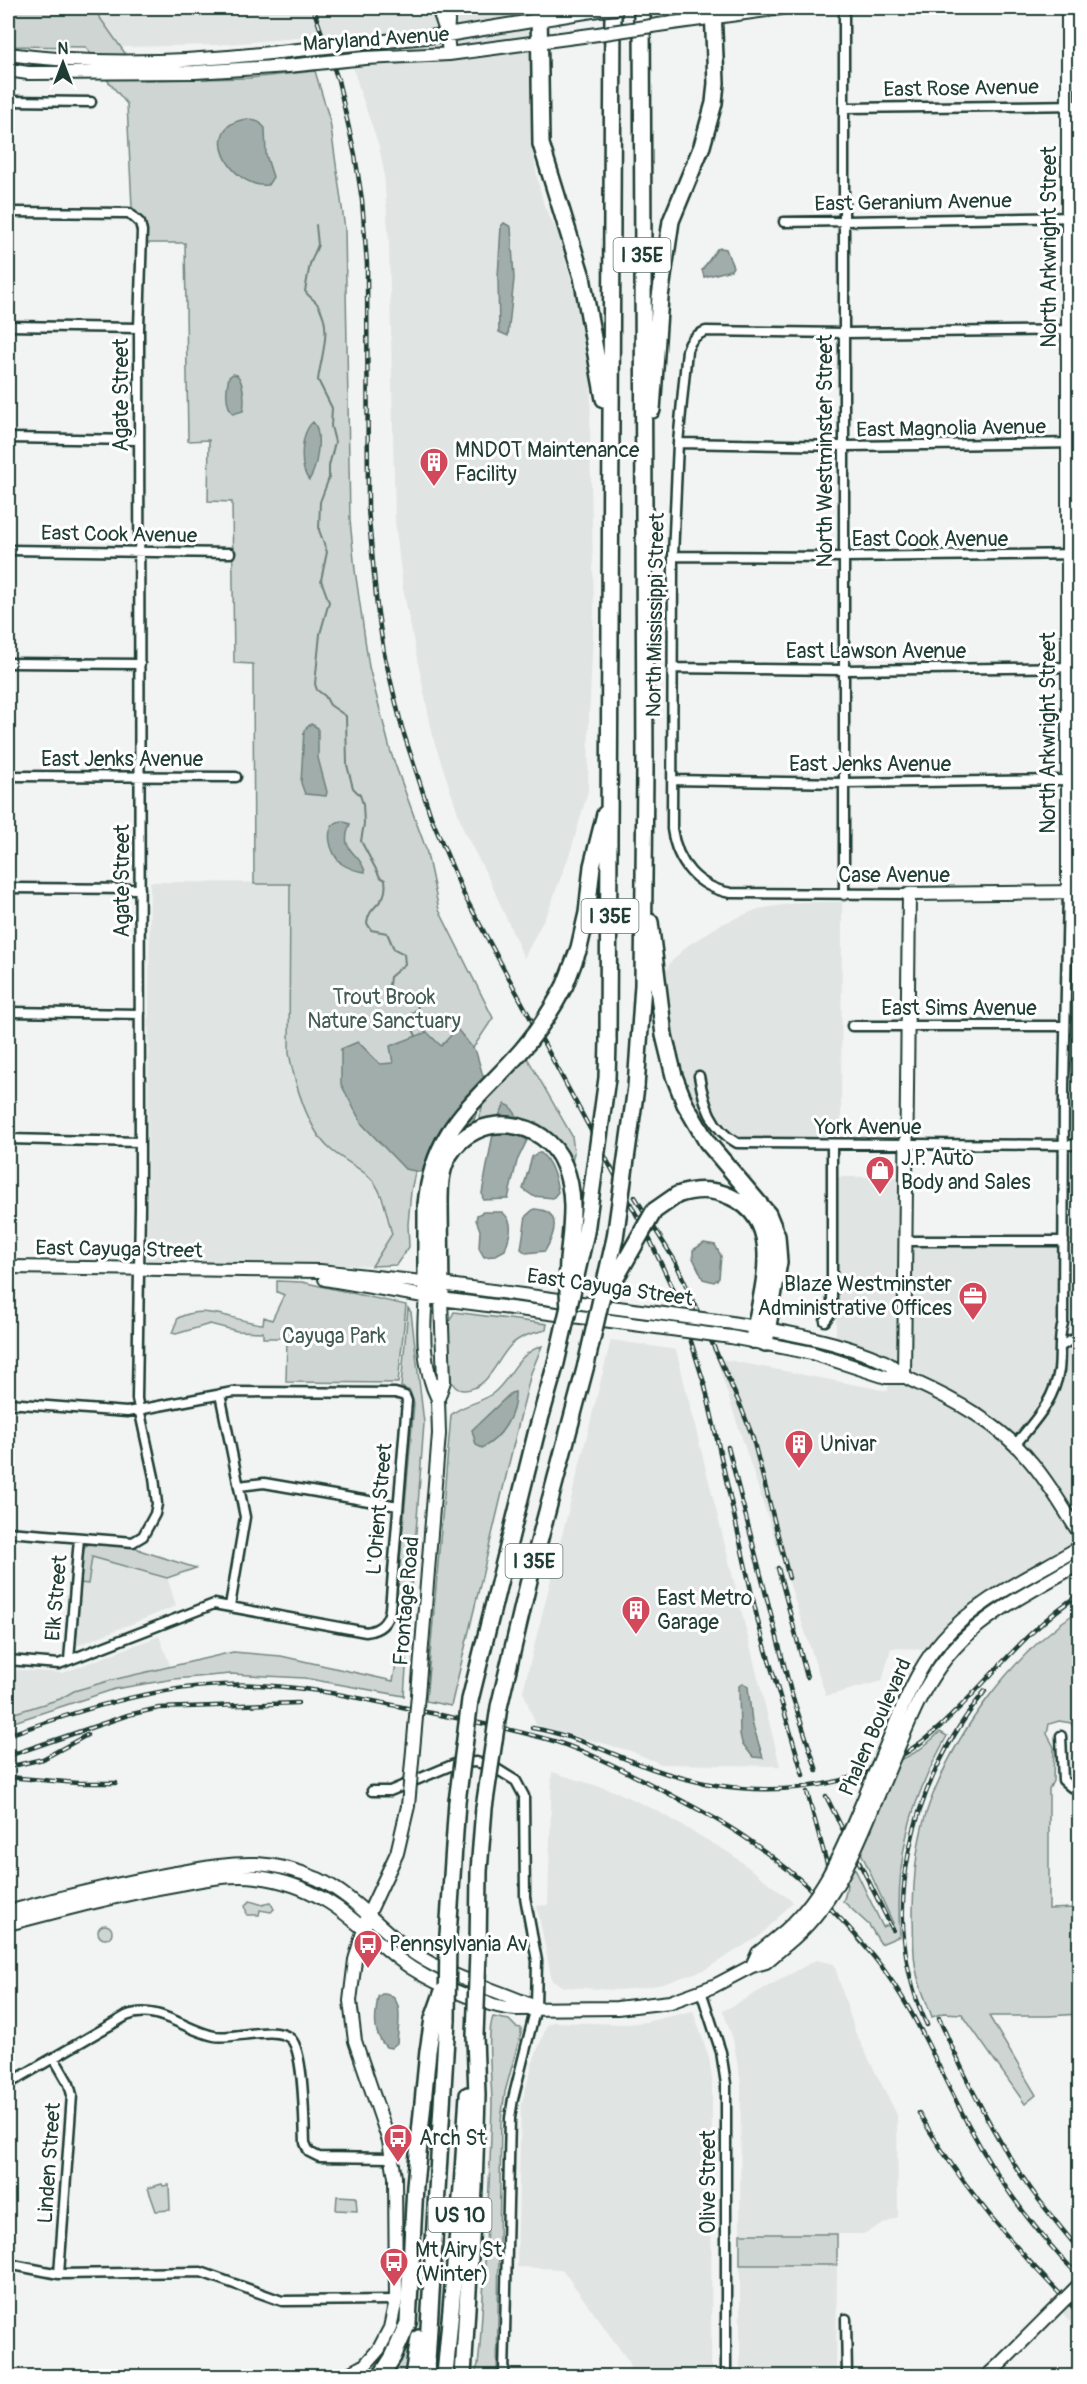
<svg xmlns="http://www.w3.org/2000/svg" width="1087" height="2384" font-family="Pangolin,sans-serif">
<rect width="100%" height="100%" fill="#f2f3f3"/>
<filter id="ink" filterUnits="userSpaceOnUse"><feTurbulence type="fractalNoise" baseFrequency=".0167" numOctaves="2"/><feDisplacementMap in="SourceGraphic" scale="12" xChannelSelector="R" yChannelSelector="G"/><feConvolveMatrix kernelMatrix="1 2 1 2 8 2 1 2 1" color-interpolation-filters="sRGB"/></filter>
<g filter="url(#ink)">
<!-- built -->
<path fill="#e0e4e3" d="M93,8h440v143l4,26 7,29 13,25 24,82 10,67 -1,60 4,171 -5,106 -1,74 -17,59 -22,59 -25,49 -34,-77 -26,-50 -30,-90 -31,-152 -8,-68 -6,-279 -5,-70 -5,-26 -18,-52 -18,-60 -128,11 -93,2z
M150,882l140,1 -1,170 3,18 16,47 64,62 5,8 15,46 -20,32 -71,-3 -154,-1z
M803,902h39l-1,234 -92,2 -33,-7 -16,-9 -19,-43 -12,-38 -5,-67 7,-12 16,-16 33,-21 38,-16z
M836,1177h63l-1,69h158l1,105h22v188l-93,56 -52,42 -8,12 -35,-1 -9,33 -56,15 -110,-338 172,33 2,-31 -54,-17z
M611,1340l65,10 104,416 -119,-2 -30,-13 -95,-26 -13,-34z
M92,1557l75,20 9,29 -100,40 -2,-5 6,-58 8,1z
M159,1636l12,32 -63,13 -34,10 -14,8 -52,16v-46l55,4z
M552,1772l65,20 40,19 74,43 62,48 -32,33 -55,34 -43,15 -23,4 -23,2 -53,-3 -12,-6 -15,-75 11,-1z
M816,1960l18,4 21,68 42,83 1,102 -35,17h-123l1,-151 -8,-44 -10,-28z
M693,2011l16,47 3,20 -1,298h-81v-13l-68,-94 -45,-2 4,-161 12,-44 14,-37 6,-3 75,2 18,-2z
M740,2265h97l-1,111h-96z
M1079,2295v38l-17,-21z"/>
<!-- green -->
<path fill="#ced5d3" stroke="#768984" stroke-width="1.5" d="M8,8h85l51,72 106,-2 65,-7 15,50 15,108 5,291 5,50 14,97 22,86 35,96 13,61 54,108 -66,99 -16,74 -3,33 1,23 -13,18 -24,1 20,-32c-5,-17 -8,-38 -18,-52 -11,-14 -31,-21 -44,-33 -22,-19 -36,-68 -41,-96l1,-169h-36l-1,-220 -19,-1 -2,-161 -24,-1 1,-61 -21,1 -3,-198h-40v-21l-13,-15 -5,-103 -19,-23 -22,-34 -78,-1z
M525,1054l47,82 2,17 -4,18 -8,-19 -76,-32 -8,2 8,-29z
M277,1281l25,1 104,23 -8,78 -112,-1 1,-44h-24v-6l-26,-1 -27,-7 -34,10 -4,-1 6,-15c28,-15 58,4 85,6l1,-7 8,3 12,-25 -7,-3z
M408,1308l3,4 13,111 -20,273 -100,-18 -73,-4 -57,5 -59,10 -107,35v-9l52,-16 14,-8 34,-10 125,-29 48,4 112,25 5,-27 4,-5v-33h-7l19,-212 -4,-13 -9,-4z
M454,1312l93,12 -1,6c-13,3 -26,6 -35,15 -15,15 -22,44 -47,45 -8,0 -11,-5 -14,-11l-2,-55z
M542,1346l-11,27 -13,53 -67,280 -25,-5 25,-286c12,-11 28,-11 41,-21 21,-16 22,-39 50,-48z
M89,1544l46,3 7,4 54,17 -29,10 -75,-21 -4,27 -8,-1 4,-36z
M1079,1610v138h-4l-1,-20 -3,-5 -12,-2 -10,3 -2,10 7,13 -1,34 -4,8v120l25,-1 1,13h3l1,93 -30,2h-60l47,79 -11,9 -63,-90 -19,-1 -11,4c-5,-14 -12,-29 -15,-43 -5,-18 -3,-37 -4,-55 0,-38 3,-81 17,-117 28,-75 83,-147 149,-192z
M940,1732l7,4c-38,68 -52,122 -47,200l-19,8 -12,-19 -26,-24c6,-12 2,-22 7,-34h4l29,60 10,-4 -34,-75 37,-87c18,-5 31,-17 44,-29z
M250,1901l13,4 7,-3 4,7 -3,3 -11,-2 -1,5h-12l-2,-10z
M98 1932a7 7 0 1 1 14 0a7 7 0 1 1-14 0Z
M493,2017l16,3 7,7 5,1v5l-16,59 -4,28 -4,256h-23l4,-11 2,-19c5,-80 10,-161 12,-242 0,-22 -6,-69 1,-87z
M162,2184l1,2 6,-1 1,25 -14,1 -8,-23z
M337,2196l19,1 1,14 -21,-1z
M740,2234h97v31h-97z
M415,2284l-9,92h-19z"/>
<!-- water -->
<path fill="#a1adaa" stroke="#6d807b" stroke-width="1.5" d="M248,119l11,3 6,6 1,27 7,22 -5,8c-38,4 -72,-61 -20,-66z
M504,223l7,4 3,52 -6,57 -9,-4 -1,-55 3,-51z
M721,248l5,1 7,18 -2,3 -27,7 -2,-7 15,-21z
M233,374l4,1c7,8 8,26 6,36l-10,3c-8,-9 -7,-26 -4,-37z
M313,422c10,10 4,47 -4,58 -10,-12 -9,-47 4,-58z
M311,724l7,4v30l9,34 -1,4 -21,-2 -4,-11 3,-53z
M342,821l8,3c-12,30 10,26 15,48 -8,-1 -17,-4 -23,-8 -12,-9 -21,-40 0,-43z
M457,1029l19,23 8,27 -1,14 -13,39 -20,37 -9,7 -36,-7 -43,-45 -21,-40v-35l17,-7 22,22 13,-1 -3,-17 37,-14 14,14z
M505,1104l5,2 20,28 -13,27 -9,38 -25,1 -1,-7 13,-70z
M537,1153h4c10,9 15,26 17,39l-5,6 -20,-2 -10,-7 9,-32z
M534,1209c29,1 21,25 11,42l-19,2 -5,-4 5,-33z
M483,1212h19c14,11 7,24 3,38l-11,6 -10,1 -5,-9 1,-18 -4,-10 1,-5z
M704,1243l11,2 6,11 -2,22 -5,4 -11,-3 -10,-21v-8z
M515,1392c1,22 -13,46 -33,56l-6,-3 -4,-15 39,-37z
M743,1683l5,4 4,35 11,36 -10,-1 -11,-14 -2,-9 -1,-48z
M382,1994c24,-1 16,33 15,49l-6,5 -5,-1c-14,-14 -11,-31 -8,-50z"/>
<g fill="none" stroke-linecap="round" stroke-linejoin="round">
<!-- stream -->
<path stroke="#6d807b" stroke-width="2" d="M316,225l2,20 -8,19 -5,27c4,7 10,8 13,14 15,23 3,51 0,75l14,28 -1,18 4,16 -6,24v12l-9,24 -1,28 8,22 -6,28 8,22 -9,32 -5,50 2,6 8,6 5,9 16,11 1,49 6,23 7,7 3,9 1,20 -3,17 19,36 5,3c4,25 -16,23 -18,43l4,7 16,3 7,16 10,5 1,10 -15,13 -1,8 4,6 23,9 2,8 -10,10 8,18"/>
<!-- street casing -->
<g stroke="#1f3d34" stroke-width="13">
<path id="street" d="M8,101l83,1
M844,108l236,-3
M8,212l121,1 11,10 2,8 -3,97 1,878 -3,193 17,78 3,27 -2,10 -12,22 -10,6 -125,-10
M784,222l296,-5
M8,326l131,2
M8,438l131,2
M678,443l167,3 235,-3
M8,550l222,3
M673,556l171,1 236,-3
M8,663l132,1
M672,668l172,2 236,-3
M8,776l228,1
M672,780l173,3 222,-3
M8,888l132,1
M909,894l-178,-1c-34,-6 -54,-30 -59,-64l1,-273 5,-113 9,-93c4,-11 9,-15 19,-19l138,2 236,-3
M844,895v-887
M8,1012l132,2
M852,1026h213
M699,1076c5,28 12,53 38,67l343,2
M8,1139l132,3
M905,1241h159
M825,1321l7,-10v-167
M1060,1347l11,-7 9,-1
M220,1394l25,123 -15,89
M8,1403l119,9 106,-20 162,1 10,3 2,5 -17,208c-2,14 -10,21 -24,23l-152,-28 -155,60 -51,-4
M1015,1445c19,-24 39,-43 44,-75 2,-16 -1,-32 4,-47l1,-237 4,-194
M239,1486l25,-3 134,23
M69,1660l10,-122
M1061,1736l2,44 8,7h9
M372,1791h18l67,-28 19,-1 16,4 24,15 8,15 1,101 12,64 -1,46 -23,92 -3,19 -6,258
M701,1991l20,61 5,32v292
M54,2058l15,26 3,11 -13,179
M8,2084l118,-68c31,-13 58,14 88,20 19,4 62,-12 77,3 13,13 13,82 14,104l4,9 10,5 73,1
M8,2264l51,10 142,-2 81,29 114,-1
M846,2319l1,57"/>
</g>
<!-- secondary casing -->
<g stroke="#1f3d34" stroke-width="16">
<path id="secondary" d="M438,8l8,23
M449,8l-2,27 2,19
M1068,8v884
M665,24l116,-16
M365,43l82,-8 151,-25
M8,54c86,12 184,8 271,-2
M365,58l84,-4 149,-20
M8,70l20,3 167,-1 93,-6
M8,1267l312,4 121,13 192,26
M325,1279l116,20 208,27
M426,1296c-3,35 -4,71 12,103
M725,1322c53,9 110,17 160,40 9,4 16,13 26,18 44,20 89,44 120,82 19,22 33,48 49,72
M731,1337l81,16 74,24h18
M904,1377l5,-483 171,-2
M418,1695l21,-261 -1,-35 6,-18 -3,-82
M902,1708c11,-25 22,-48 40,-68 34,-40 93,-66 138,-93
M914,1711c38,-84 91,-104 166,-148
M8,1912c55,-15 111,-29 168,-39 27,-5 53,-10 81,-9 20,1 42,7 61,15 38,18 63,52 97,75 38,25 80,35 120,53
M8,1924c57,-15 114,-30 172,-40 26,-5 51,-10 77,-7 24,3 48,11 68,23 28,16 50,41 75,60 26,20 84,47 116,49l101,-1 53,-6 44,-16 38,-20 14,-4 21,-18
M752,1966l6,-13 21,-17
M345,2376l20,-11 14,-16 11,-21 6,-28 -1,-123 -6,-36 -34,-100 -5,-40 5,-41 13,-45 29,-62 11,-47
M987,2376l12,-11"/>
</g>
<!-- highway casing -->
<g stroke="#1f3d34" stroke-width="20">
<path id="highway" d="M539,8l2,136 41,133 22,122
M652,410l8,-113 11,-76 31,-75 12,-43 2,-20 -3,-75
M650,922l14,113 10,41 11,28 22,38 61,72 9,22 2,26 -14,81
M565,985l14,-37 8,-35 5,-47 13,-52
M608,1041l5,-1033
M636,1087l7,-102 2,-215 -3,-762
M677,1195c18,-6 35,-7 54,2 57,25 29,98 22,143
M440,1204l1,95
M426,1205v91
M470,1700l67,-270 19,-67
M499,1707l32,-135 55,-207
M448,1935l9,-133
M478,1952l1,-81 5,-63
M381,2376l12,-19 15,-34 7,-138 13,-134 5,-32
M413,2376l6,-38
M428,2376l-1,-14 20,-342
M445,2376l17,-189 6,-92
M463,2376l11,-187 3,-94 -2,-59"/>
</g>
<!-- street -->
<use href="#street" stroke="#fff" stroke-width="8"/>
<!-- secondary -->
<use href="#secondary" stroke="#fff" stroke-width="12"/>
<!-- highway -->
<use href="#highway" stroke="#fff" stroke-width="15"/>
<!-- rail casing -->
<g stroke="#1f3d34" stroke-width="4.5">
<path id="rail" d="M313,8l25,72 17,75 7,45 5,64 1,245 9,98 7,46 18,75 29,89 33,78 186,345 28,60 27,86 54,240 44,149
M635,1197l40,64 66,146 11,28 37,143
M728,1447l63,245 26,79
M778,1568l29,109
M532,1728c43,7 80,27 121,41 92,32 204,30 281,-37 50,-44 89,-101 146,-138
M8,1735c70,-24 139,-47 214,-50 63,-3 124,10 185,23 50,11 101,19 150,34 36,12 70,30 103,47 32,17 64,33 93,54 45,31 87,72 121,114 42,52 64,112 95,169 29,55 67,107 111,151
M8,1756l120,-41 31,-7 139,-5
M8,1767l35,-8 44,-24
M8,1777l69,6h39
M807,1792l29,104
M826,1796l67,134
M939,2018c25,58 53,116 89,167 16,23 34,44 52,66
M927,2025c-51,-110 -16,-243 58,-334
M919,2113c43,75 100,141 161,201"/>
</g>
<!-- rail -->
<use href="#rail" stroke="#fff" stroke-width="2" stroke-dasharray="7" stroke-linecap="butt"/>
<!-- secondary-bridge casing -->
<g stroke="#1f3d34" stroke-width="16" stroke-linecap="butt">
<path id="secondary-bridge" d="M598,10l21,-2
M598,34l67,-10
M279,52l86,-9
M288,66l77,-8
M633,1310l92,12
M649,1326l82,11
M408,1806l10,-111
M779,1936c43,-35 63,-85 84,-135 13,-31 26,-62 39,-93
M787,1944c45,-36 66,-88 87,-139 13,-31 26,-63 40,-94
M999,2365l81,-81"/>
</g>
<!-- highway-bridge casing -->
<g stroke="#1f3d34" stroke-width="20" stroke-linecap="butt">
<path id="highway-bridge" d="M440,1204c0,-17 0,-33 9,-49 27,-45 96,-38 115,10 13,30 7,63 4,95 -1,17 0,34 1,51
M426,1205c7,-78 49,-101 96,-155 17,-20 31,-42 43,-65
M609,1290l45,-79 23,-16
M556,1363l30,-131 21,-154 1,-37
M586,1365l29,-127 21,-151
M457,1802l13,-102
M484,1808l15,-101
M433,2019l10,-28
M447,2020l1,-85
M475,2036l3,-84"/>
</g>
<!-- secondary-bridge -->
<use href="#secondary-bridge" stroke="#fff" stroke-width="12"/>
<!-- highway-bridge -->
<use href="#highway-bridge" stroke="#fff" stroke-width="15"/>
</g>
</g>
<!-- icons -->
<defs>
<g id="building-pin" transform="scale(1.5)"><path d="M0 17L-7.5 6A9.5 9.5 0 1 1 7.5 6Z" fill="#d1495b" stroke="#fff"/><path d="M-4-6H4V6H1V3H-1V6H-4ZM-2.5-4.3h1.7v1.8h-1.7ZM.8-4.3h1.7v1.8H.8ZM-2.5-1h1.7V.8h-1.7ZM.8-1h1.7V.8H.8Z" fill="#fff"/></g>
<g id="shop-pin" transform="scale(1.5)"><path d="M0 17L-7.5 6A9.5 9.5 0 1 1 7.5 6Z" fill="#d1495b" stroke="#fff"/><path d="M-5-2.5h2.3a2.7 3.5 0 0 1 5.4 0H5L5.5 6h-11ZM-1.5-2.5h3a1.5 2.3 0 0 0-3 0Z" fill="#fff"/></g>
<g id="office-pin" transform="scale(1.5)"><path d="M0 17L-7.5 6A9.5 9.5 0 1 1 7.5 6Z" fill="#d1495b" stroke="#fff"/><path d="M-6-3h4V-5.5h4V-3h4V5H-6ZM-1-4.5V-3h2v-1.5ZM-6 0V1H6V0Z" fill="#fff"/></g>
<g id="bus-pin" transform="scale(1.5)"><path d="M0 17L-7.5 6A9.5 9.5 0 1 1 7.5 6Z" fill="#d1495b" stroke="#fff"/><path d="M-5-6H5V4H4V6H2V4H-2V6H-4V4H-5ZM-3.5-4V0h7V-4ZM-3.5 1.2v1.5H-2V1.2ZM2 1.2v1.5H3.5V1.2Z" fill="#fff"/></g>
</defs>
<g fill-rule="evenodd">
<use href="#building-pin" x="434" y="462"/>
<use href="#shop-pin" x="880" y="1170"/>
<use href="#office-pin" x="973" y="1296"/>
<use href="#building-pin" x="799" y="1444"/>
<use href="#building-pin" x="636" y="1610"/>
<use href="#bus-pin" x="368" y="1944"/>
<use href="#bus-pin" x="398" y="2138"/>
<use href="#bus-pin" x="394" y="2262"/>
</g>
<g text-anchor="middle" stroke-width="6" stroke-linejoin="round" paint-order="stroke">
<!-- shield labels -->
<g fill="#fff" stroke="#627771" stroke-width="1.5">
<rect x="613.5" y="238" width="57" height="34" rx="4.5"/>
<rect x="581.5" y="899" width="57" height="34" rx="4.5"/>
<rect x="505.5" y="1544" width="57" height="34" rx="4.5"/>
<rect x="428.5" y="2198" width="63" height="34" rx="4.5"/>
</g>
<g font-size="20" font-weight="bold" fill="#1f3d34">
<text x="642" y="262">I 35E</text>
<text x="610" y="923">I 35E</text>
<text x="534" y="1568">I 35E</text>
<text x="460" y="2222">US 10</text>
</g>
<!-- street labels -->
<g font-size="21" fill="#1f3d34" stroke="#fff">
<text transform="translate(376 39) rotate(-4)" y="7">Maryland Avenue</text>
<text transform="translate(961 88) rotate(-1)" y="7">East Rose Avenue</text>
<text transform="translate(913 202) rotate(-1)" y="7">East Geranium Avenue</text>
<text transform="translate(1049 247) rotate(-90)" y="7">North Arkwright Street</text>
<text transform="translate(121 395) rotate(-90)" y="7">Agate Street</text>
<text transform="translate(951 428) rotate(-1)" y="7">East Magnolia Avenue</text>
<text transform="translate(825 451) rotate(-90)" y="7">North Westminster Street</text>
<text transform="translate(119 534) rotate(1)" y="7">East Cook Avenue</text>
<text x="930" y="546">East Cook Avenue</text>
<text transform="translate(655 615) rotate(-89)" y="7">North Mississippi Street</text>
<text x="876" y="658">East Lawson Avenue</text>
<text transform="translate(1048 733) rotate(-90)" y="7">North Arkwright Street</text>
<text x="122" y="766">East Jenks Avenue</text>
<text x="870" y="771">East Jenks Avenue</text>
<text x="894" y="882">Case Avenue</text>
<text transform="translate(122 881) rotate(-90)" y="7">Agate Street</text>
<text x="959" y="1015">East Sims Avenue</text>
<text x="868" y="1134">York Avenue</text>
<text transform="translate(119 1249) rotate(1)" y="7">East Cayuga Street</text>
<text transform="translate(610 1287) rotate(8)" y="7">East Cayuga Street</text>
<text transform="translate(379 1509) rotate(-85)" y="7">L'Orient Street</text>
<text transform="translate(56 1598) rotate(-85)" y="7">Elk Street</text>
<text transform="translate(406 1601) rotate(-85)" y="7">Frontage Road</text>
<text transform="translate(875 1727) rotate(-66)" y="7">Phalen Boulevard</text>
<text transform="translate(49 2163) rotate(-86)" y="7">Linden Street</text>
<text transform="translate(708 2182) rotate(-90)" y="7">Olive Street</text>
</g>
<!-- poi labels -->
<g font-size="21" fill="#1f3d34" stroke="#fff" text-anchor="start">
<text x="455" y="457">MNDOT Maintenance<tspan x="455" dy="24">Facility</tspan></text>
<text x="901" y="1165">J.P. Auto<tspan x="901" dy="24">Body and Sales</tspan></text>
<text x="952" y="1291" text-anchor="end">Blaze Westminster<tspan x="952" dy="24">Administrative Offices</tspan></text>
<text x="820" y="1451">Univar</text>
<text x="657" y="1605">East Metro<tspan x="657" dy="24">Garage</tspan></text>
<text x="389" y="1951">Pennsylvania Av</text>
<text x="419" y="2145">Arch St</text>
<text x="415" y="2257">Mt Airy St<tspan x="415" dy="24">(Winter)</tspan></text>
</g>
<!-- park labels -->
<g font-size="21" fill="#425b54" stroke="#fff">
<text x="384" y="1004">Trout Brook<tspan x="384" dy="24">Nature Sanctuary</tspan></text>
<text x="334" y="1343">Cayuga Park</text>
</g>
</g>
<!-- margin -->
<rect width="1087" height="2384" fill="none" stroke="#fff" stroke-width="30"/>
<rect x="15" y="15" width="1057" height="2354" fill="none" stroke="#1f3d34" stroke-width="2" filter="url(#ink)"/>
<!-- north arrow -->
<g transform="translate(63 63)" stroke="#ffffff" stroke-width="4.5" paint-order="stroke">
<path d="M0-4.5L10 22L0 15L-10 22Z" fill="#1f3d34"/>
<text y="-9" font-size="16" font-weight="bold" text-anchor="middle" fill="#1f3d34">N</text>
</g>
</svg>
